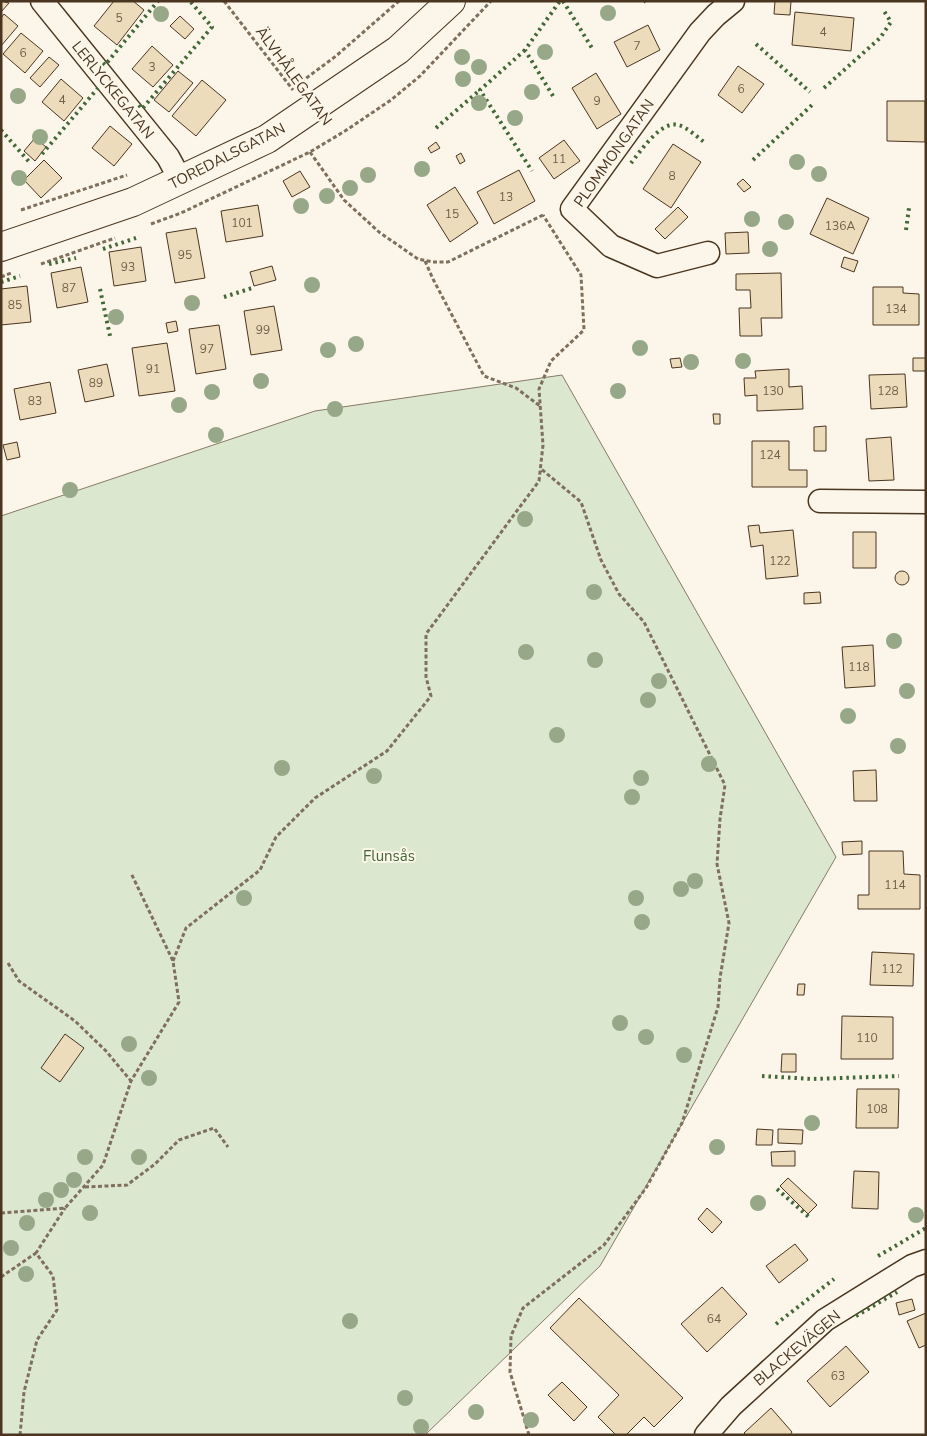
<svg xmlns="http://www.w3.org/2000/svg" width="927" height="1436" font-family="'Nunito Sans',sans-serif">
<rect width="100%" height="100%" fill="#fbf6e9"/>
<!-- green -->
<path fill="#dce7d0" stroke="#887966" d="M562,375l274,482 -236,409 -175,169h-424v-919l314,-105z"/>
<!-- building -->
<path fill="#ecdcbc" stroke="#4a3520" d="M1,1l8,2 -8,9z
M114,1h19l11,9 -27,35 -23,-19z
M775,1h16l-1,14 -16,-1z
M795,12l59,6 -3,33 -59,-6z
M4,14l14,12 -17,20v-28z
M180,16l14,13 -9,10 -15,-13z
M648,25l12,25 -33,17 -13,-25z
M21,33l22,18 -18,22 -22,-19z
M152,46l21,19 -20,22 -21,-18z
M49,57l10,8 -19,22 -10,-9z
M738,66l26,18 -22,29 -24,-18z
M178,71l15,12 -24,29 -15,-12z
M596,73l25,41 -24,15 -25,-41z
M61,79l22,19 -19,23 -22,-19z
M202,80l24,20 -30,36 -24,-20z
M887,101h38v41l-38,-1z
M110,126l22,18 -18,22 -22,-18z
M35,138l11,9 -11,14 -11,-10z
M564,140l16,21 -26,18 -15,-21z
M436,142l4,6 -9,5 -3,-5z
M673,144l28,18 -30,46 -28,-19z
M461,153l4,8 -5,3 -4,-8z
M44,160l18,18 -21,20 -17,-18z
M519,170l16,31 -41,23 -17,-32z
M300,171l10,16 -18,10 -9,-16z
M743,179l8,8 -7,5 -7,-8z
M455,187l23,36 -28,19 -23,-37z
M827,198l42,20 -16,36 -43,-20z
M258,205l5,31 -37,6 -5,-31z
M678,207l10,10 -23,22 -10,-10z
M196,228l9,50 -30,5 -9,-50z
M748,232l1,21 -23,1 -1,-21z
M141,247l5,34 -32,5 -5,-34z
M844,257l14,4 -4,11 -13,-5z
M272,266l4,14 -22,6 -4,-14z
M81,267l7,35 -31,6 -6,-35z
M781,273l1,45h-21l1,18h-22l-1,-28h12l-1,-18h-14v-16z
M27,286l4,36 -30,3v-36z
M873,287h30v6l16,1v31h-46z
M274,306l8,44 -31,5 -7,-44z
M176,321l2,10 -10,2 -2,-10z
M219,325l7,44 -30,5 -7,-45z
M167,343l8,48 -36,5 -7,-48z
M680,358l2,9 -10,1 -2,-9z
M913,358h13v13h-13z
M107,364l7,32 -29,6 -7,-32z
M789,369v18l13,-1 1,23 -46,2v-16l-12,1 -1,-18h12l-1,-7z
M905,374l2,33 -36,2 -2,-34z
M50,382l6,31 -36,7 -6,-31z
M713,414h7v10h-6z
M826,426v25h-12v-24z
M891,437l3,43 -25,1 -3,-42z
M752,441h37v29h18v17h-55z
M17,442l3,15 -13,3 -4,-15z
M759,525l1,8 33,-3 5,46 -32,3 -3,-34 -12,2 -3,-21z
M853,532h23v36h-23z
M895 578a7 7 0 1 1 14 0a7 7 0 1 1-14 0Z
M820,592l1,11 -17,1v-11z
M873,645l2,41 -30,2 -3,-41z
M876,770l1,31h-23l-1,-30z
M862,841v13l-19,1 -1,-13z
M869,851h34l1,23 16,1v34h-62v-14h11z
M872,952l42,2 -1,32 -43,-1z
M798,984h7l-1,11h-7z
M842,1016l51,1v42h-52z
M65,1034l19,14 -24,34 -19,-14z
M782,1054h14v18h-15z
M857,1089h42l-1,39h-42z
M757,1129l16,1 -1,15h-16z
M778,1129l25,1 -1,14 -24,-1z
M795,1151v15h-23l-1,-14z
M854,1171l25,1 -1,37 -26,-1z
M788,1178l29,27 -9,9 -28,-28z
M707,1208l15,14 -10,11 -14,-14z
M795,1244l13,16 -29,23 -13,-17z
M722,1287l25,27 -40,38 -26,-28z
M579,1298l104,100 -29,29 -10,-10 -18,18h-10l-18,-18 21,-22 -69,-67z
M912,1299l3,11 -16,5 -3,-12z
M926,1313v32l-7,3 -12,-27z
M846,1346l23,26 -39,35 -23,-26z
M562,1382l25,25 -13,14 -26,-26z
M771,1408l21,24 -2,3h-44l-2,-2z"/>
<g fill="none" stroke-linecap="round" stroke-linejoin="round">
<!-- street casing -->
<g stroke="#4a3520" stroke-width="25">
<path id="street" d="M42,1l126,156 13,24
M708,253l-51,13 -46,-20 -39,-37 128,-177 16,-17 17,-14
M820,501l106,1
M706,1435l25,-29 94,-86 87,-54 14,-5"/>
</g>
<!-- secondary casing -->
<g stroke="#4a3520" stroke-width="30">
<path id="secondary" d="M1,247l132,-45 134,-63 131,-89 53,-49"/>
</g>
<!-- path -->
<path stroke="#7f6f5c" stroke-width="3" stroke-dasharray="4 2.5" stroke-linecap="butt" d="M224,1l69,89
M301,82l35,-26 63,-55
M310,152l34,48 35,32 39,27 15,3h15l97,-48
M21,210l106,-35
M151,224l30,-11 129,-61 35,-21 46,-31 29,-24 71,-75
M425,261l8,18 51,97 32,12 24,18
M41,264l74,-26
M1,277l10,-4
M173,961l13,-33 74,-58 16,-33 39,-39 72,-47 44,-55 -5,-19v-43l113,-153 4,-36 -4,-56 12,-28 33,-31 -3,-55 -38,-60
M8,963l11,18 56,40 31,30 25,30
M85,1187l42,-2 28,-21 24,-24 35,-12 14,19
M1,1213l64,-5 38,-43 28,-84 48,-79 -6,-41 -42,-88
M1,1277l35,-24
M20,1435l4,-43 13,-52 20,-30 -4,-34 -17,-23 29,-45
M529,1435l-19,-63 1,-36 12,-28 81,-63 42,-57 36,-65 36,-116 2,-29 9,-55 -12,-59 3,-45 5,-34 -81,-163 -25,-28 -18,-34 -20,-58 -41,-34"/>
<!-- street -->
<use href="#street" stroke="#fbf6e9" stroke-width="22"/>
<!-- secondary -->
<use href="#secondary" stroke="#fbf6e9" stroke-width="28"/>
<!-- hedge -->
<path stroke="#436837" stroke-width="4" stroke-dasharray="2.5 4" stroke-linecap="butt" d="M563,1l29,47
M645,1l1,1
M756,44l54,48
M525,50l-45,40 52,81
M103,63l2,2 53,-64
M824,88l56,-50 11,-16 -7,-11
M553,96l-28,-46 35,-49
M139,105l3,4 70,-82 -22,-26
M436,128l44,-38
M1,130l30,34
M42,154l56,-66
M753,160l59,-55
M631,163c9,-11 30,-43 47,-38 9,2 18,11 26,17
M906,230l3,-22
M103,249l33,-11
M49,264l27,-6
M1,282l19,-6
M100,289l10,47
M224,297l28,-9
M762,1076l50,3 87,-3
M777,1189l33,29
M878,1256l48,-28
M856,1316l41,-24
M776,1324l58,-45"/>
</g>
<!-- trees -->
<g fill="#96a887">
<circle cx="608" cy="13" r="8"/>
<circle cx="161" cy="14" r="8"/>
<circle cx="545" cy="52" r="8"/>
<circle cx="462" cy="57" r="8"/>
<circle cx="479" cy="67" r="8"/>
<circle cx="463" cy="79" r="8"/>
<circle cx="532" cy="92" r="8"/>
<circle cx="18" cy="96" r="8"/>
<circle cx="479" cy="103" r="8"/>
<circle cx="515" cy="118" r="8"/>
<circle cx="40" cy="137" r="8"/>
<circle cx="797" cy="162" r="8"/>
<circle cx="422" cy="169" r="8"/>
<circle cx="819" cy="174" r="8"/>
<circle cx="368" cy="175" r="8"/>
<circle cx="19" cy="178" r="8"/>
<circle cx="350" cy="188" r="8"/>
<circle cx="327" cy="196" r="8"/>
<circle cx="301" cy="206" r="8"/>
<circle cx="752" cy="219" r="8"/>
<circle cx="786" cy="222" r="8"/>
<circle cx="770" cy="249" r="8"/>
<circle cx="312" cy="285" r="8"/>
<circle cx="192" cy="303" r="8"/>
<circle cx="116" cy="317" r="8"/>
<circle cx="356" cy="344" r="8"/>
<circle cx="640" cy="348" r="8"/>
<circle cx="328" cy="350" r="8"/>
<circle cx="743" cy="361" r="8"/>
<circle cx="691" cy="362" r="8"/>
<circle cx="261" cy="381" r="8"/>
<circle cx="618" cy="391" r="8"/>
<circle cx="212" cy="392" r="8"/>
<circle cx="179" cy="405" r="8"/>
<circle cx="335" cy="409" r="8"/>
<circle cx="216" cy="435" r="8"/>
<circle cx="70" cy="490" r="8"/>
<circle cx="525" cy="519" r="8"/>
<circle cx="594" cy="592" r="8"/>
<circle cx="894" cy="641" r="8"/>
<circle cx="526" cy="652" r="8"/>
<circle cx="595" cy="660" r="8"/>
<circle cx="659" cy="681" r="8"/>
<circle cx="907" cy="691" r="8"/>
<circle cx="648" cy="700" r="8"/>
<circle cx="848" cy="716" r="8"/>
<circle cx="557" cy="735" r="8"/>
<circle cx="898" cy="746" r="8"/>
<circle cx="709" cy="764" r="8"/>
<circle cx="282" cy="768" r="8"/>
<circle cx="374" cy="776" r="8"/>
<circle cx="641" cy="778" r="8"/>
<circle cx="632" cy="797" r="8"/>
<circle cx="695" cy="881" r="8"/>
<circle cx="681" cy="889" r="8"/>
<circle cx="244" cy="898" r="8"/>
<circle cx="636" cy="898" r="8"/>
<circle cx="642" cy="922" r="8"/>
<circle cx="620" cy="1023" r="8"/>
<circle cx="646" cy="1037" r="8"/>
<circle cx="129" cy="1044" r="8"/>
<circle cx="684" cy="1055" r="8"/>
<circle cx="149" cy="1078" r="8"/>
<circle cx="812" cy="1123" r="8"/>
<circle cx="717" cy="1147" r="8"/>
<circle cx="85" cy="1157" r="8"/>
<circle cx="139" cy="1157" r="8"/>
<circle cx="74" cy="1180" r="8"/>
<circle cx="61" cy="1190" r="8"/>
<circle cx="46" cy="1200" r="8"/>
<circle cx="758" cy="1203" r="8"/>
<circle cx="90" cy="1213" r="8"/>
<circle cx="916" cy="1215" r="8"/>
<circle cx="27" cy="1223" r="8"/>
<circle cx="11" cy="1248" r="8"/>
<circle cx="26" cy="1274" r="8"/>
<circle cx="350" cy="1321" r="8"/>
<circle cx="405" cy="1398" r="8"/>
<circle cx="476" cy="1412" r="8"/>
<circle cx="531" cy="1420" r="8"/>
<circle cx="421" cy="1427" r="8"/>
</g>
<g text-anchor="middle" stroke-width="4" stroke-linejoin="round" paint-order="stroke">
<!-- number labels -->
<g font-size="12" fill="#725f47">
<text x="119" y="22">5</text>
<text x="823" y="36">4</text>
<text x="637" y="50">7</text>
<text x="23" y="57">6</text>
<text x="152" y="71">3</text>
<text x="741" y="93">6</text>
<text x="62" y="104">4</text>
<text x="597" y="105">9</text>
<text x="559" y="163">11</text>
<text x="672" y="180">8</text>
<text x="506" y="201">13</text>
<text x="452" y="218">15</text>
<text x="242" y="227">101</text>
<text x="840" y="230">136A</text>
<text x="185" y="259">95</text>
<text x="128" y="271">93</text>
<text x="69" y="292">87</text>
<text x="15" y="309">85</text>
<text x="896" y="313">134</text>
<text x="263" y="334">99</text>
<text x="207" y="353">97</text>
<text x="153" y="373">91</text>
<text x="96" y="387">89</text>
<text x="773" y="395">130</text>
<text x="888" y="395">128</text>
<text x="35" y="405">83</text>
<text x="770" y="459">124</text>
<text x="780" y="565">122</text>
<text x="859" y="671">118</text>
<text x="895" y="889">114</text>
<text x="892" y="973">112</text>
<text x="867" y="1042">110</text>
<text x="877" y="1113">108</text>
<text x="714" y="1323">64</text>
<text x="838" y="1380">63</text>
</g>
<!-- street labels -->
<g font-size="15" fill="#4a3520" stroke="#fbf6e9">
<text transform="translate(294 76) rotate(54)" y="5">ÄLVHÅLEGATAN</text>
<text transform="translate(113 90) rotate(51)" y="5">LERLYCKEGATAN</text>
<text transform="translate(614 153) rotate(-55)" y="5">PLOMMONGATAN</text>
<text transform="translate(227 156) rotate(-27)" y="5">TOREDALSGATAN</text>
<text transform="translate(797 1348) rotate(-40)" y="5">BLACKEVÄGEN</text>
</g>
<!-- park labels -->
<g font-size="15" fill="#436837" stroke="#fbf6e9">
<text x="389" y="861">Flunsås</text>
</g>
</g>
<!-- border -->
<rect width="927" height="1436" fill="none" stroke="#4a3520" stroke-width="5"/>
</svg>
